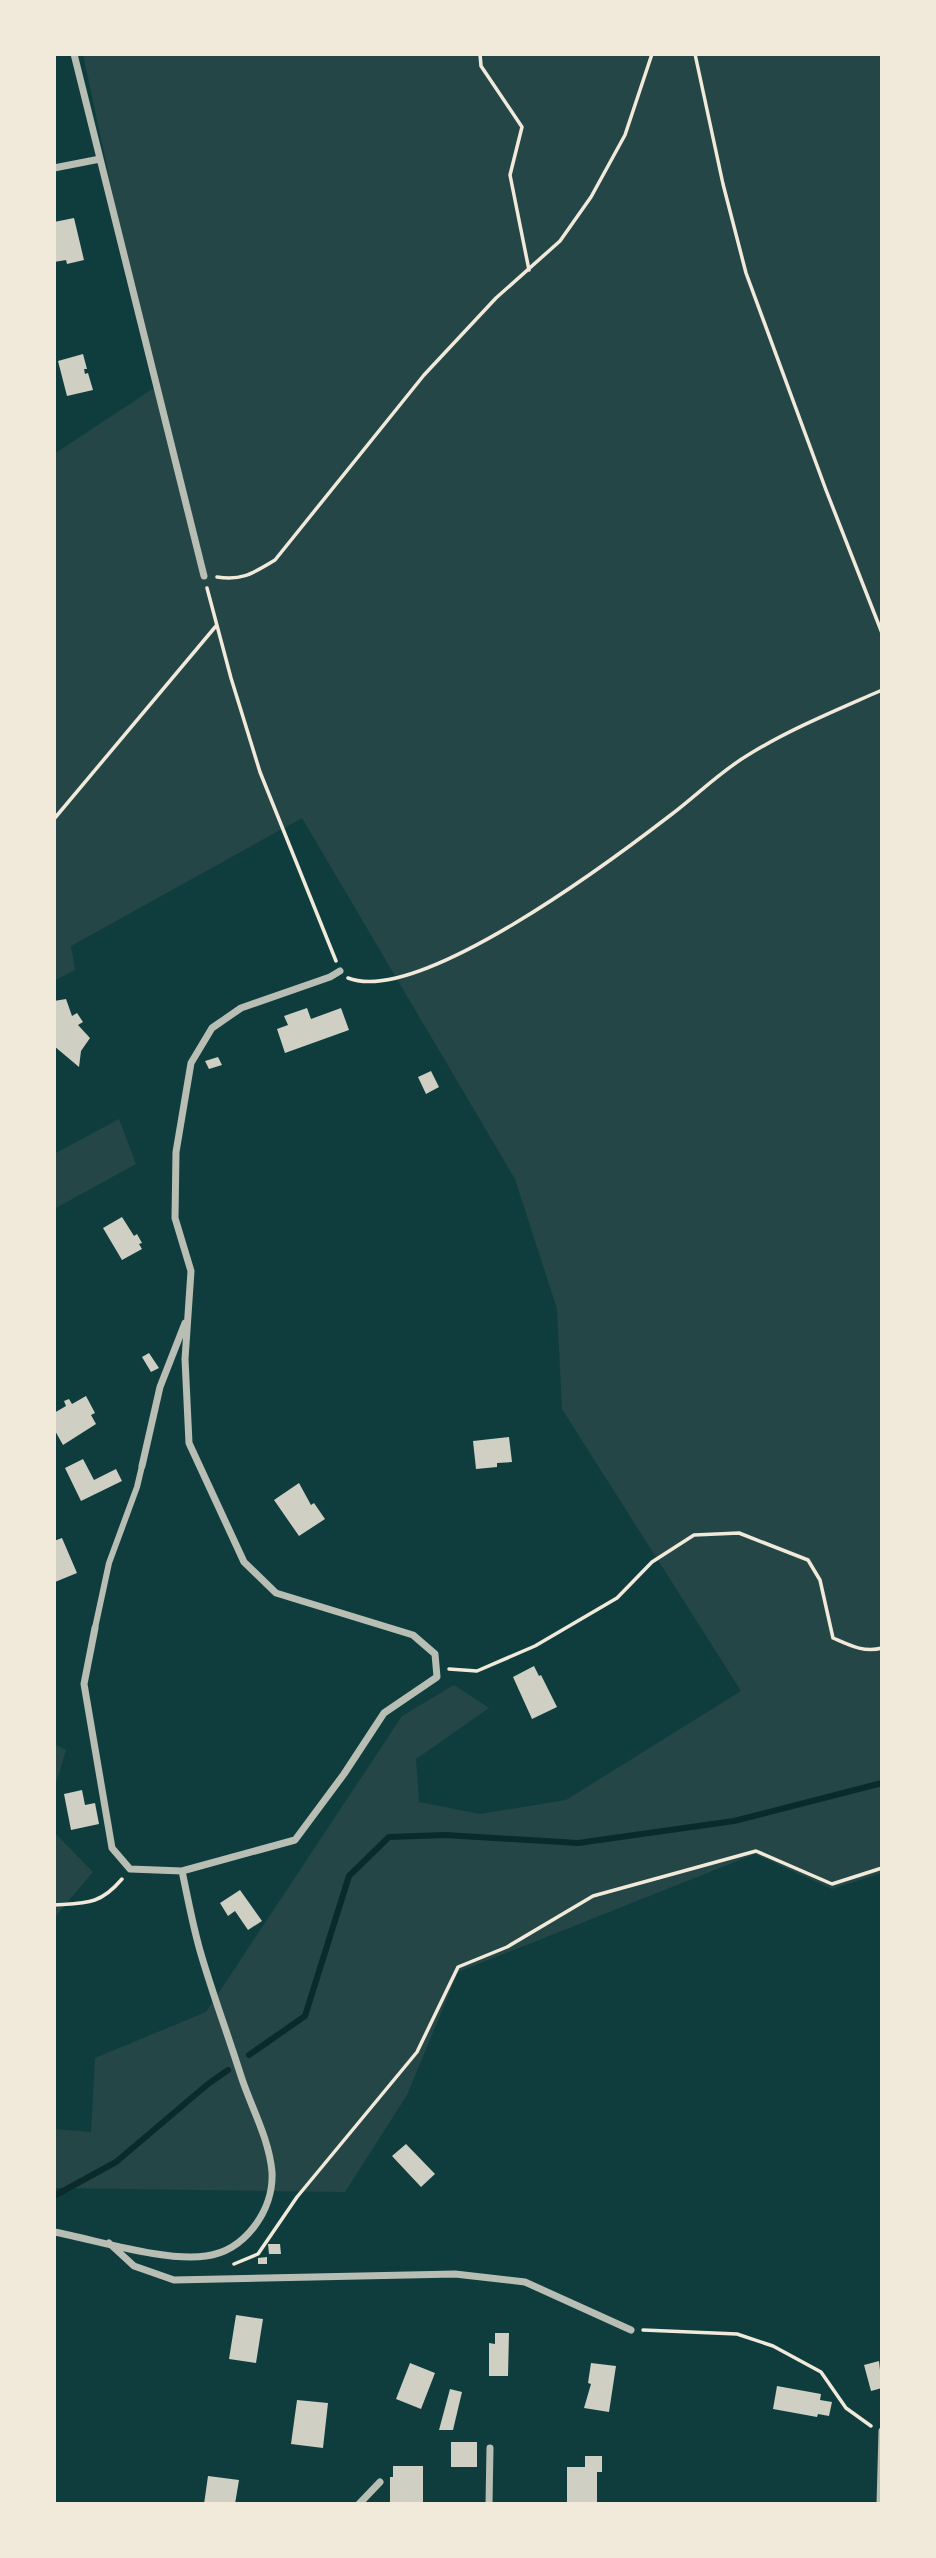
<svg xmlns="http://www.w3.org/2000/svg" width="936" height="2558" font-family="'Nunito Sans',sans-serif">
<rect width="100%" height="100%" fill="#0f3d3e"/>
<!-- green -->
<path fill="#244646" d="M83,54h799v1819l-50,16 -77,-35 -297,118 -51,123 -62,97 -291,-4v-59l37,3 4,-74 111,-46 196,-296 52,-31 35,23 -73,51 3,43 61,12 86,-14 175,-109 -179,-282 -5,-100 -42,-130 -213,-361 -231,128 4,24 -21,11v-527l100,-66z
M119,1119l17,45 -82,45v-55z
M54,1744l12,6 -12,40z
M54,1832l39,40 -39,46z"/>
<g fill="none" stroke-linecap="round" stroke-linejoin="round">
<!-- stream -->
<path stroke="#0a2a2b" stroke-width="6" d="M249,2055l56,-39 44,-140 40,-39 56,-2 133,8 156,-22 148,-38
M54,2196l62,-34 92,-78 20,-14"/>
</g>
<!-- building -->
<path fill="#cfcfc3" d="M74,218l10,42 -17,4 -1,-4 -12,2v-40z
M83,354l4,15h-3l1,5 3,-1 5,17 -26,6 -9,-35z
M66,999l6,17 5,-3 6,9 -5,3 12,13 -9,13 -2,16 -25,-21v-45z
M307,1008l4,11 30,-11 8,22 -64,23 -8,-24 11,-4 -4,-9z
M218,1057l4,8 -13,4 -4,-8z
M431,1071l8,16 -13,7 -8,-17z
M122,1217l12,19 3,-2 5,9 -3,1 3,5 -20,11 -19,-32z
M149,1353l10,15 -8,4 -9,-15z
M86,1396l9,17 -4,2 5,9 -33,21 -9,-16v-16l12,-7 -2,-5 5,-2 3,5z
M509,1437l3,25 -15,1v4l-21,2 -3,-28z
M83,1459l11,21 22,-11 6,12 -41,20 -16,-33z
M299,1483l12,22 3,-2 11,16 -26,17 -25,-36z
M62,1538l15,35 -22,9 -1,-41z
M534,1666l5,10 2,-1 16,32 -25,12 -19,-42z
M82,1790l3,15 10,-2 4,21 -28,6 -7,-36z
M240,1890l22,31 -14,9 -13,-19 -7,5 -8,-13z
M406,2144l29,30 -14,13 -29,-31z
M268,2244h12l1,10h-12z
M267,2257v7h-9v-6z
M236,2315l27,4 -7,44 -27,-4z
M495,2333h14l-1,43h-19v-33l6,1z
M879,2361l3,27 -11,3 -7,-26z
M410,2363l25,10 -14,36 -25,-10z
M591,2363l25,3 -7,46 -25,-4 7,-24 -3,-1z
M777,2386l44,8 -1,6 12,2 -3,14 -11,-2 -1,3 -44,-8z
M450,2389l12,3 -9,38h-14z
M297,2400l31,3 -5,45 -32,-4z
M451,2442h26v25h-26z
M585,2456h17v16h-5v32h-30v-37h18z
M393,2466h30v38h-33v-27h3z
M208,2476l31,4 -4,24h-31z"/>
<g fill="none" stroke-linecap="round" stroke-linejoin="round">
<!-- path -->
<path stroke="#f1e9da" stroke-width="3.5" d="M480,54l1,12 41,61 -12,48 19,95
M695,54l28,130 23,89 80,217 56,143
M217,577c26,4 36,-4 58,-17l149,-185 72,-77 64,-57 31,-44 34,-62 27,-81
M207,588l24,90 29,94 76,189
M54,819l162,-193
M348,978c71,28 267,-120 324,-164 25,-19 49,-43 76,-59 42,-26 89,-45 134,-65
M449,1669l28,2 58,-25 82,-48 35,-36 42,-27 45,-2 69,27 12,20 13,58c16,7 31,15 49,10
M54,1905c32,-2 46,0 68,-26
M234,2264l24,-10 39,-57 120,-145 41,-85 49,-20 86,-51 163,-45 76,33 50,-16
M643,2330l94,4 36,12 48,26 25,36 25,18"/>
<!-- pedestrian -->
<path stroke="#b8beb3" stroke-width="6" d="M95,1628l14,-65 28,-76 5,-21"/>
<!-- minor -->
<path stroke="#b8beb3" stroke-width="7" d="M74,54l130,522
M54,168l46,-9
M142,1466l18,-79 25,-64
M95,1628l-11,56 28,164 18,21 52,2
M54,2232c43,8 111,30 152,24 39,-5 68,-46 66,-84 -3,-34 -21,-65 -31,-96 -13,-41 -28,-81 -40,-122 -8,-27 -13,-55 -19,-83l113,-31 49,-66 40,-61 53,-36 -2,-23 -22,-19 -137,-42 -32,-31 -55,-119 -4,-84 6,-88 -16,-53 1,-66 15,-89 21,-35 29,-20 89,-31 10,-6
M109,2243l25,23 40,14 281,-6 70,8 106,48
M359,2504l21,-22
M489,2504l1,-56
M880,2504l2,-73"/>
</g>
<!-- border -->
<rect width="936" height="2558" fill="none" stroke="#f1e9da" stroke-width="112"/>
</svg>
